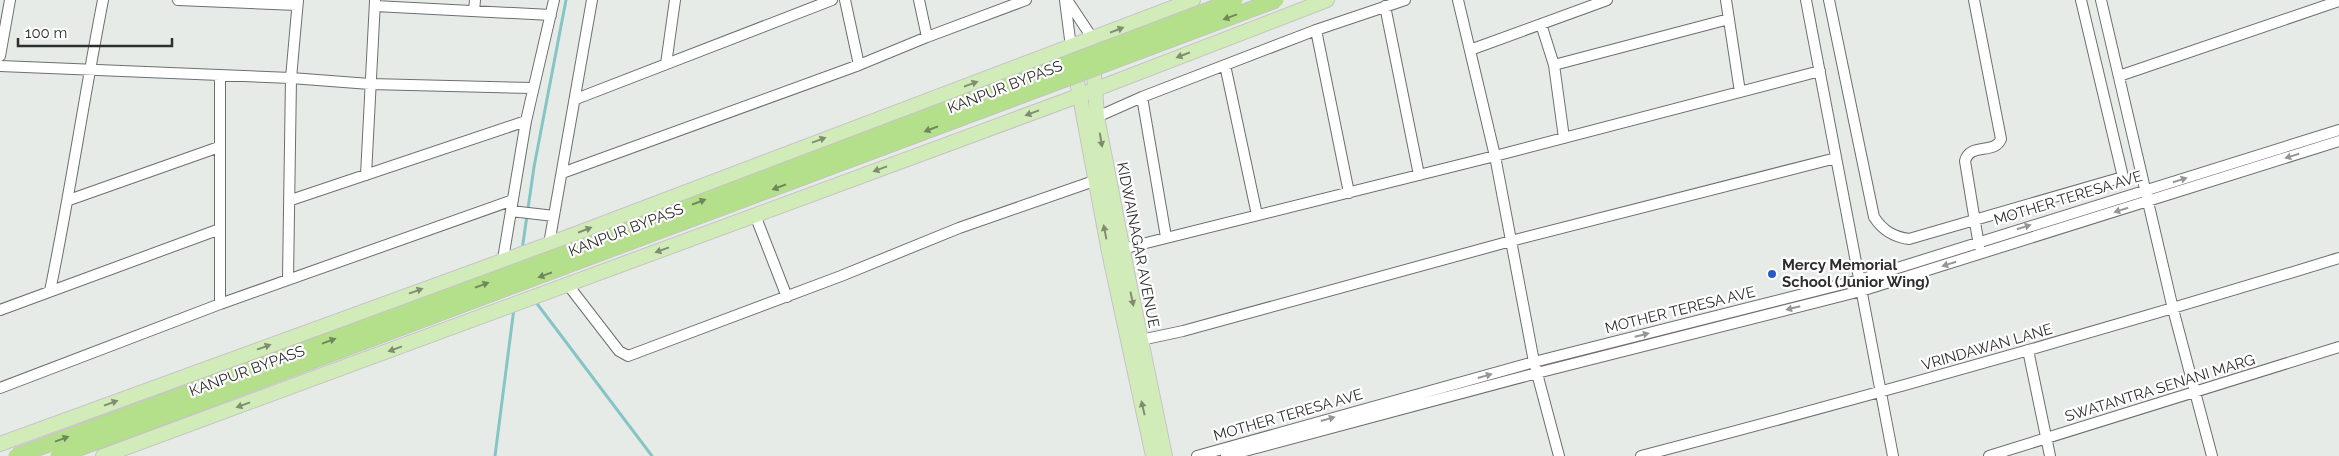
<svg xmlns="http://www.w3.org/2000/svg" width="2339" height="456" font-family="Raleway,sans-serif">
<rect width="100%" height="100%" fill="#e7ebe8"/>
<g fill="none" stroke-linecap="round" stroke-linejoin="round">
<!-- stream -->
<path stroke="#86c5c6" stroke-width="3" d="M522,250l12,-83 32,-167
M535,301l117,155
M495,456l19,-148"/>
<!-- minor casing -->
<g stroke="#6c706d" stroke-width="12">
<path id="minor" d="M178,0l119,5
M845,0l14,65 68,-28 99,-37
M919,0l8,37
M1065,0l6,47
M1067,0l26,39
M1458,0l37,156 39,206 25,94
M1726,0l14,92
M1806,0l87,456
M1829,0l45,217c9,14 20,20 35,22l214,-62 -42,-177
M1974,0l27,139c-6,16 -31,3 -36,22l14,85
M2101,0l72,309 39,147
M375,6l176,9
M1385,6l34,169
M474,11l1,-11
M1541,24l13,41
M1470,50l137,-50
M0,56l10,-56
M666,64l9,-64
M1225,65l32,150
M0,66l291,12 79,6 163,4
M2119,76l220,-75
M1142,97l24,140
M576,99l256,-99
M1097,117l45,-20 174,-67
M1564,138l-10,-73 175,-46
M562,173l297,-108
M366,175l9,-174
M1349,193l-33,-163 89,-30
M69,200l150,-53
M291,200l235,-79
M511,211l43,5
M755,215l32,82
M549,244l43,-244
M1118,250l377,-94 325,-85
M503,259l23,-138 28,-121
M288,279l3,-201 7,-78
M568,285l51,66 9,5 213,-80 118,-48 135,-47
M50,291c20,-97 34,-194 53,-291
M220,304v-227
M0,310l220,-81
M1141,340l42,-9 328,-90 325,-83
M2028,350l22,106
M0,388l220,-84 293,-104
M1197,456l337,-94 325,-82 480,-150
M1226,456l311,-83 324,-82 478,-150
M1641,456c234,-61 467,-127 698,-198
M1989,456l350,-109"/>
</g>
<!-- major casing -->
<g stroke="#c4c4c4" stroke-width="16">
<path id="major" d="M1093,60l4,57 33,170 35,169
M1074,65l35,187 44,204
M0,444l549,-200 644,-244
M103,456l975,-360 249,-96"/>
</g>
<!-- minor -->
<use href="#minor" stroke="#fff" stroke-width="10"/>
<!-- major -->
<use href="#major" stroke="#d2ecb9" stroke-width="14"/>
<!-- highway-bridge casing -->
<g stroke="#c4c4c4" stroke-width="17" stroke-linecap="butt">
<path id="highway-bridge" d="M16,456l564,-208 655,-248
M58,456l1218,-456"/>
</g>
<!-- highway-bridge -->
<use href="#highway-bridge" stroke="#b4e08b" stroke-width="15"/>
</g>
<!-- one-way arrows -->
<defs><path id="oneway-solid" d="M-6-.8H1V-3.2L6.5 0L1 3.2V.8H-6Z" transform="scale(1.25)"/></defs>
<g fill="#70875c">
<use href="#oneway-solid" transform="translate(1230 17) rotate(160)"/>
<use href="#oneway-solid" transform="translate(931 129) rotate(159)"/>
<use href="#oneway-solid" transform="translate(779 187) rotate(159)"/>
<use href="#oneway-solid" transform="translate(699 202) rotate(-21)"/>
<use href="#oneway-solid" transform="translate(545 275) rotate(160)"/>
<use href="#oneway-solid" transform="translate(482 285) rotate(-20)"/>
<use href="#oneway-solid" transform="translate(329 341) rotate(-20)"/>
<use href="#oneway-solid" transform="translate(62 439) rotate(-20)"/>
</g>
<g fill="#808d73">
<use href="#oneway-solid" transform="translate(1117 30) rotate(-21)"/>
<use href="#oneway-solid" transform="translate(1183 55) rotate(159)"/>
<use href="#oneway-solid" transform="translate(971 84) rotate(-20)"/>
<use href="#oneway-solid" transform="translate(1032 113) rotate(160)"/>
<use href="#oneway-solid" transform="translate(819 140) rotate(-20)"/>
<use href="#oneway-solid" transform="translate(1101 140) rotate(80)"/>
<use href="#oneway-solid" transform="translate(880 169) rotate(160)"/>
<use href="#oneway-solid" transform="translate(585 230) rotate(-21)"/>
<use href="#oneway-solid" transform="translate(1105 232) rotate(-101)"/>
<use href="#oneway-solid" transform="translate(662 250) rotate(160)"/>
<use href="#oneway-solid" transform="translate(416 291) rotate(-20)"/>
<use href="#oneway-solid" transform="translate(1132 299) rotate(78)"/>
<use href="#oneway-solid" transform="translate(264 347) rotate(-20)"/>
<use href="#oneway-solid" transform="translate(395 349) rotate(160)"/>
<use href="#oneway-solid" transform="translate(111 403) rotate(-20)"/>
<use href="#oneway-solid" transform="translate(243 405) rotate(160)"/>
<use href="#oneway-solid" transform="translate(1143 408) rotate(-103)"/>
</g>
<g fill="#969696">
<use href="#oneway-solid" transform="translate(2292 156) rotate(163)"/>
<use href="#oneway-solid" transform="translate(2180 180) rotate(-18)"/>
<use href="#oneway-solid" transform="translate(2121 210) rotate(163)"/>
<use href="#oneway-solid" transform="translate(2024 227) rotate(-17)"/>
<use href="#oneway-solid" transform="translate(1949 264) rotate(163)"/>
<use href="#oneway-solid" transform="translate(1793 308) rotate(166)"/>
<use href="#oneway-solid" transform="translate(1642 335) rotate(-14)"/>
<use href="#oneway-solid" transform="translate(1485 376) rotate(-16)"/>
<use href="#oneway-solid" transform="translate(1328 419) rotate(-16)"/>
</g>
<!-- markers -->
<circle fill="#295ac9" stroke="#fff" stroke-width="2" cx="1772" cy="274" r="5"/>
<g text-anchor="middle" stroke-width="4.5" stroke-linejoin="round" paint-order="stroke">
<!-- street labels -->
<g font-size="15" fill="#2d2e2d" stroke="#fff">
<text transform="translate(1005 87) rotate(-21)" y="5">KANPUR BYPASS</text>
<text transform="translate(2068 198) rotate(-17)" y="5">MOTHER TERESA AVE</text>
<text transform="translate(626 230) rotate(-21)" y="5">KANPUR BYPASS</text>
<text transform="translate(1138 245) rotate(79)" y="5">KIDWAINAGAR AVENUE</text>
<text transform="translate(1680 310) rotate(-14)" y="5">MOTHER TERESA AVE</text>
<text transform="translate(1987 347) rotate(-16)" y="5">VRINDAWAN LANE</text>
<text transform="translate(247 371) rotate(-20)" y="5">KANPUR BYPASS</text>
<text transform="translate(2160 388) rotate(-17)" y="5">SWATANTRA SENANI MARG</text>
<text transform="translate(1288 415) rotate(-16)" y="5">MOTHER TERESA AVE</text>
</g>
<!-- poi labels -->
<g font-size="15" font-weight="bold" fill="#2d2e2d" stroke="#fff" text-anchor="start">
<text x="1782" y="270">Mercy Memorial<tspan x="1782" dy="17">School (Junior Wing)</tspan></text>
</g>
</g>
<!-- scale -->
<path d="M18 38v8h154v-8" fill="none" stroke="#2d2e2d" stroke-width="2.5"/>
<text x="25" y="38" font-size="15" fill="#2d2e2d" stroke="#ffffff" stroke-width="4" paint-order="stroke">100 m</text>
</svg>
